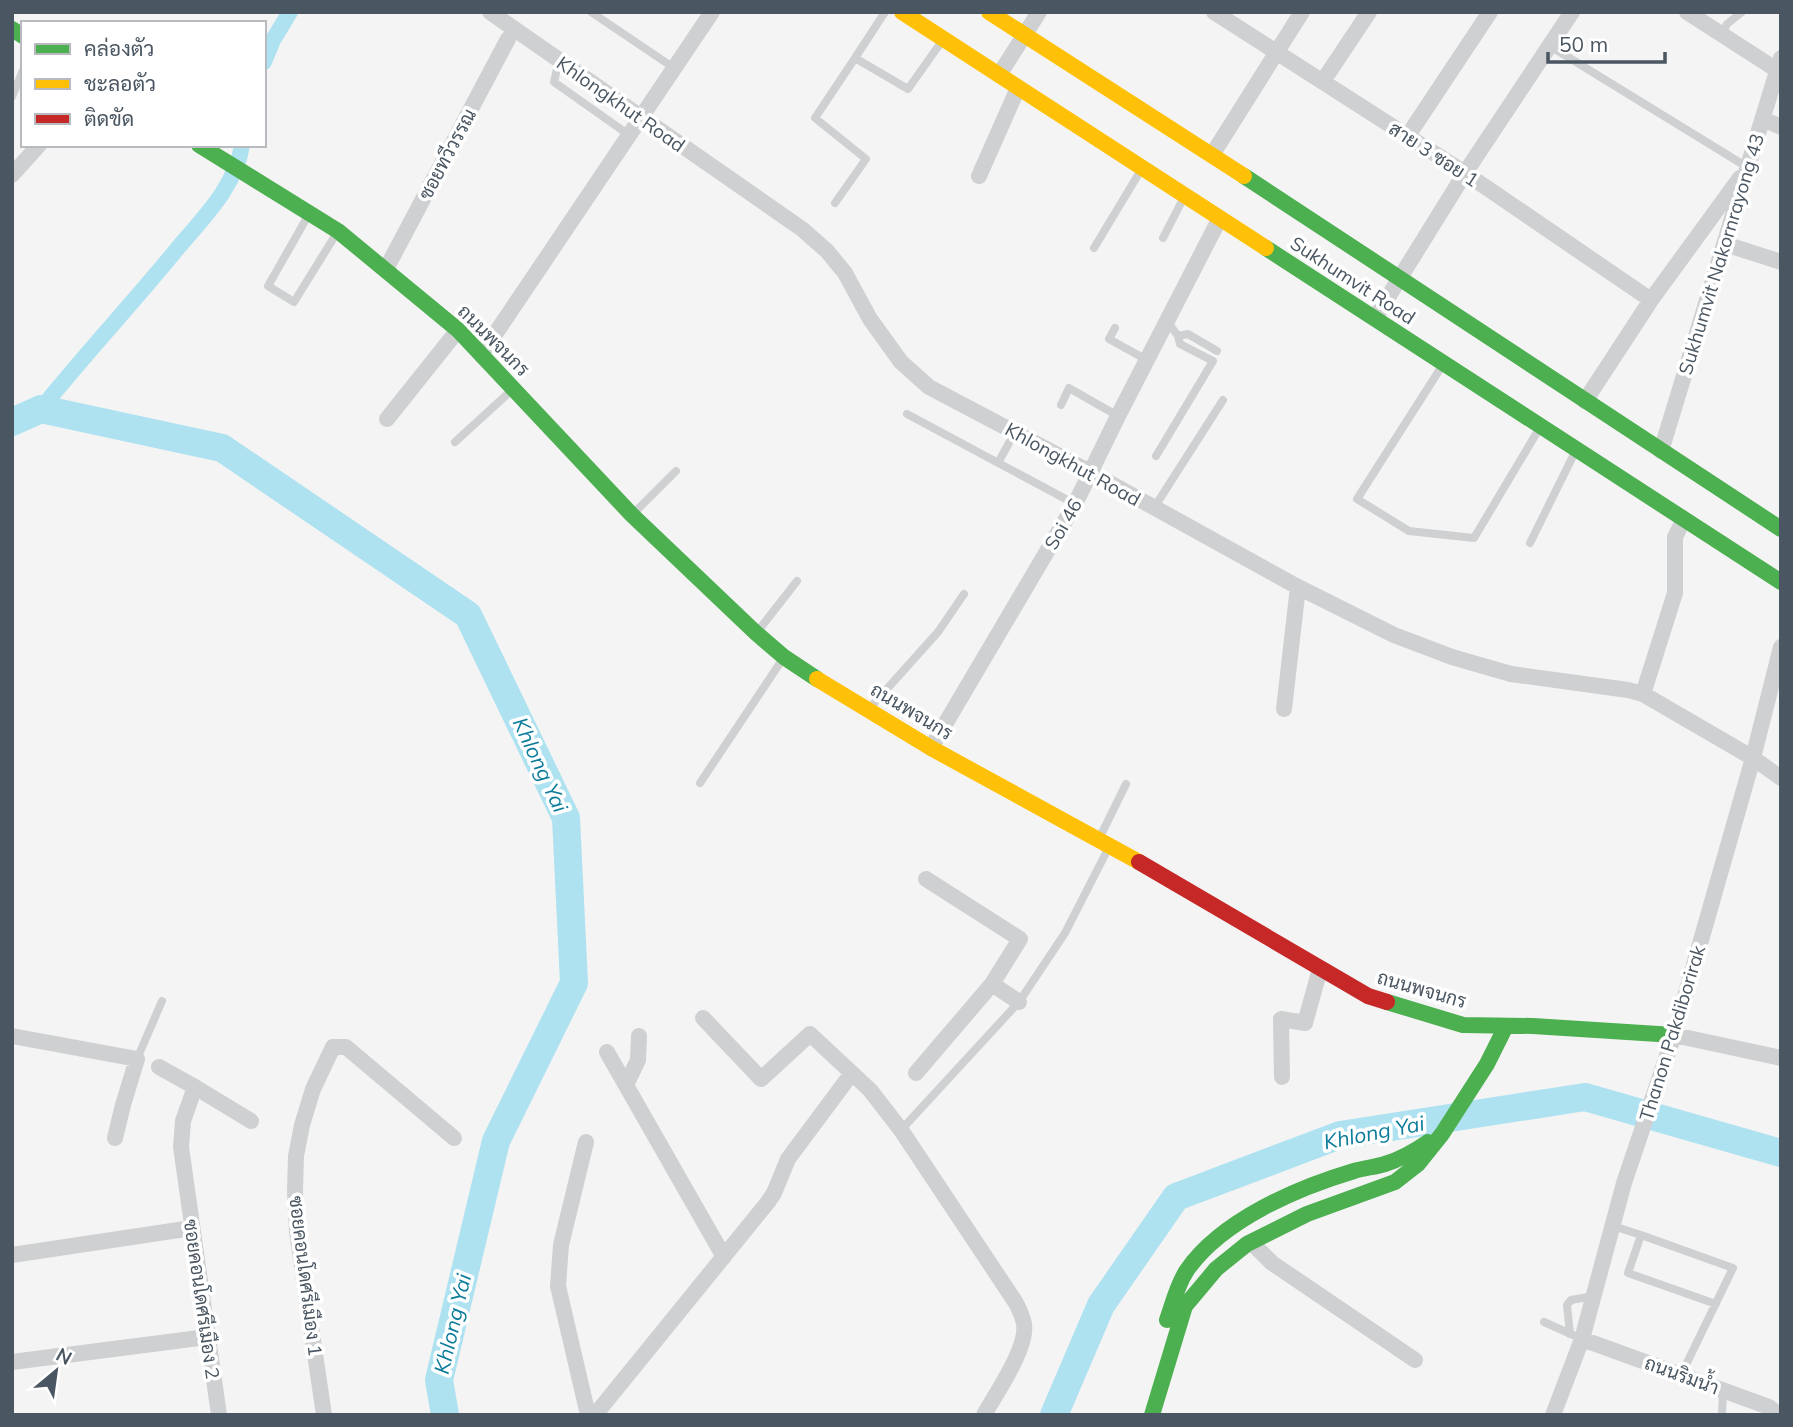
<svg xmlns="http://www.w3.org/2000/svg" width="1793" height="1427" font-family="Mulish,Sarabun,sans-serif">
<rect width="100%" height="100%" fill="#f4f4f4"/>
<g fill="none" stroke-linecap="round" stroke-linejoin="round">
<!-- canal -->
<path stroke="#aee2f0" stroke-width="16" d="M264,62l9,-22 17,-28
M41,409c44,-55 92,-106 136,-160 26,-31 59,-63 65,-104"/>
<!-- river -->
<path stroke="#aee2f0" stroke-width="28" d="M12,422l29,-13 181,39 246,167 98,203 8,165 -78,158 -57,239 6,35
M1054,1415l47,-110 75,-108 164,-62 245,-38 196,56"/>
<!-- lane -->
<path stroke="#ced0d2" stroke-width="8" d="M591,12l83,56
M1722,34l5,-10 15,-12
M1550,46l197,121
M855,58l30,-46
M559,60l-5,22 75,53
M12,97l11,-27
M835,203l31,-44 -51,-41 40,-60 53,31 34,-48
M309,214l-41,72 26,16 44,-71
M1163,238l21,-41
M1094,248l47,-78
M1168,322l10,14 10,-2 29,17
M1115,328l-6,11 38,21
M1442,366l-85,133 52,32 65,7 65,-109
M1061,405l8,-17 49,28
M907,414l168,90
M455,442l58,-53
M1156,456l57,-95 -33,-17 -2,-8
M998,463l17,-31
M1154,508l69,-108
M632,515l44,-44
M1530,543l45,-91
M758,631l39,-50
M869,709l69,-77 26,-38
M700,783l84,-126
M1099,839l27,-55
M137,1059l25,-58
M901,1130l118,-128 46,-69 44,-86
M1613,1226l28,9
M1544,1322l29,13
M1570,1334l-3,-29 4,-5 23,-4
M1681,1375l52,-107 -92,-33 -13,38 88,31
M1722,1415l1,-25"/>
<!-- street -->
<path stroke="#ced0d2" stroke-width="16" d="M490,12l312,217 25,22 18,22 25,46 31,43 28,25 161,85 208,115 96,48 58,22 59,17 117,16 15,4 110,64 28,20
M1214,12l251,161 186,127
M1687,12l90,58
M999,75l40,-63
M1323,81l46,-69
M1763,119l18,8
M1407,137l83,-125
M1212,155l90,-143
M12,175l27,-30
M979,176l39,-88
M1725,244l56,18
M386,269l122,-230
M1375,318l90,-145 107,-161
M481,355l231,-343
M1585,401l66,-101 89,-122
M387,419l71,-89
M1661,451l120,-393
M1643,694l32,-101v-56l9,-18
M1284,709l14,-122
M931,748l144,-244 43,-88 102,-198
M992,984l27,18
M703,1018l58,61 49,-45 60,56 31,40 115,173c3,6 7,14 8,21 4,24 -28,69 -40,91
M1674,1035l107,23
M12,1036l125,23 -14,46 -8,33
M607,1052l117,205
M159,1067l36,20 56,34
M916,1073l76,-89 28,-45 -94,-60
M1282,1077l-1,-58 24,4 15,-54
M626,1085l12,-25 1,-24
M195,1087l-12,34 -2,26 38,268
M586,1142l-25,103 -3,41 30,129
M1251,1242l21,21 143,97
M12,1255l180,-27
M1582,1339l187,68 10,8
M12,1362l195,-25
M324,1415l-27,-183 -2,-41 1,-35 6,-31 11,-36 20,-42h13l108,91
M595,1415l173,-213 6,-9 14,-34 64,-86
M1553,1415l29,-76 42,-156 50,-148 79,-277 28,-111"/>
<!-- fast -->
<path stroke="#4caf50" stroke-width="16" d="M12,29l11,7
M199,145l139,86 120,99 174,185 124,118 28,24 33,22
M1244,176l537,353
M1266,248l515,334
M1387,1002l76,23 70,1 141,9
M1167,1320c6,-17 10,-35 20,-50 35,-50 110,-82 167,-99 10,-3 21,-4 31,-7 16,-5 30,-13 43,-22
M1152,1415l33,-109 31,-37 31,-25 60,-30 88,-32 23,-18 24,-30 45,-70 19,-38"/>
<!-- slow -->
<path stroke="#ffc107" stroke-width="16" d="M902,12l364,236
M989,12l255,164
M817,679l114,69 208,114"/>
<!-- jam -->
<path stroke="#c62828" stroke-width="16" d="M1139,862l229,134 19,6"/>
</g>
<g text-anchor="middle" stroke-width="7" stroke-linejoin="round" paint-order="stroke">
<!-- street labels -->
<g font-size="19" fill="#4a5661" stroke="#fff">
<text transform="translate(621 104) rotate(35)" y="7">Khlongkhut Road</text>
<text transform="translate(447 154) rotate(-62)" y="7">ซอยทวีวรรณ</text>
<text transform="translate(1434 154) rotate(33)" y="7">สาย 3 ซอย 1</text>
<text transform="translate(1721 254) rotate(-73)" y="7">Sukhumvit Nakornrayong 43</text>
<text transform="translate(1353 280) rotate(33)" y="7">Sukhumvit Road</text>
<text transform="translate(494 340) rotate(45)" y="7">ถนนพจนกร</text>
<text transform="translate(1073 464) rotate(29)" y="7">Khlongkhut Road</text>
<text transform="translate(1063 524) rotate(-60)" y="7">Soi 46</text>
<text transform="translate(912 711) rotate(31)" y="7">ถนนพจนกร</text>
<text transform="translate(1422 989) rotate(16)" y="7">ถนนพจนกร</text>
<text transform="translate(1672 1033) rotate(-73)" y="7">Thanon Pakdiborirak</text>
<text transform="translate(306 1276) rotate(83)" y="7">ซอยคอนโดศรีเมือง 1</text>
<text transform="translate(202 1299) rotate(82)" y="7">ซอยคอนโดศรีเมือง 2</text>
<text transform="translate(1682 1375) rotate(20)" y="7">ถนนริมน้ำ</text>
</g>
<!-- water labels -->
<g font-size="21" font-style="italic" fill="#0c7c9b" stroke="#fff">
<text transform="translate(540 765) rotate(65)" y="7">Khlong Yai</text>
<text transform="translate(1374 1133) rotate(-11)" y="7">Khlong Yai</text>
<text transform="translate(453 1324) rotate(-77)" y="7">Khlong Yai</text>
</g>
</g>
<!-- border -->
<rect width="1793" height="1427" fill="none" stroke="#4a5661" stroke-width="28"/>
<!-- legend -->
<rect x="21" y="21" width="245" height="126" fill="#ffffff" stroke="#b7bbc0" stroke-width="2"/>
<rect x="35" y="44" width="35" height="10" fill="#4caf50" stroke="#b7bbc0" stroke-width="2"/>
<text x="84" y="56" font-size="21" fill="#4a5661">คล่องตัว</text>
<rect x="35" y="79" width="35" height="10" fill="#ffc107" stroke="#b7bbc0" stroke-width="2"/>
<text x="84" y="91" font-size="21" fill="#4a5661">ชะลอตัว</text>
<rect x="35" y="114" width="35" height="10" fill="#c62828" stroke="#b7bbc0" stroke-width="2"/>
<text x="84" y="126" font-size="21" fill="#4a5661">ติดขัด</text>
<!-- north arrow -->
<g transform="translate(56 1371) rotate(29)" stroke="#ffffff" stroke-width="5" paint-order="stroke">
<path d="M0-5L12 26L0 18L-12 26Z" fill="#4a5661"/>
<text y="-10" font-size="19" font-weight="bold" text-anchor="middle" fill="#4a5661">N</text>
</g>
<!-- scale -->
<path d="M1548 52v10h117v-10" fill="none" stroke="#4a5661" stroke-width="3.5"/>
<text x="1559" y="52" font-size="21" fill="#4a5661" stroke="#ffffff" stroke-width="5" paint-order="stroke">50 m</text>
</svg>
